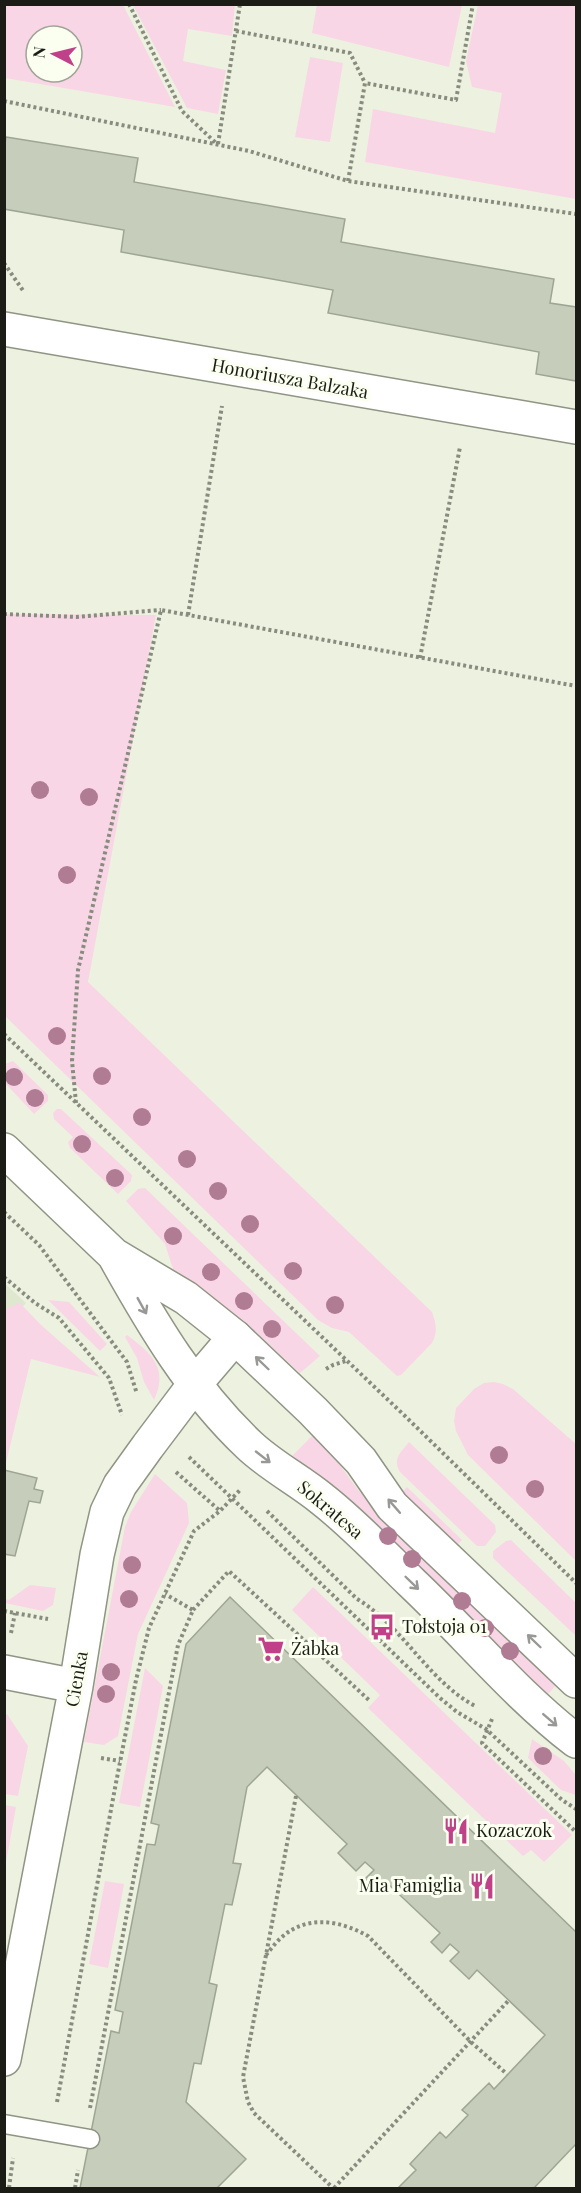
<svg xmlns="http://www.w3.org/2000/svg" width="581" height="2193" font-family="'Playfair Display',serif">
<rect width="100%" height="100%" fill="#ecf2df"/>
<!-- built -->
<path fill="#dfe7ce" d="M4,1283l22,20 -21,23h-1z"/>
<!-- green -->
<path fill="#f9d6e6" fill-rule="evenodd" d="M5,4l118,1 52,102 -170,-29zM36,36h36v36h-36z
M317,4l145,1 -13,62 -137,-34z
M133,5h102l-3,31 -44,-7 -5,32 43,9 -8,44 -31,-6z
M478,5h98v194l-211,-37 8,-53 122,24 7,-40 -30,-6 -6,-26z
M310,57l33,6 -13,79 -35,-5z
M5,614l151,1 -68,367 344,330c4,11 6,21 0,31l-31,32 -4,1 -48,-44 -17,-4 -14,-8 -313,-304z
M13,1061l35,34v6l-14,13 -29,-31v-19z
M57,1109h4l71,66 -1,6 -13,13 -48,-46 -2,-6 5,-5 -19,-18 -1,-6z
M145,1188l175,168 -20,17 -56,-51 -70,-50 -9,-28 -39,-43 12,-12z
M48,1300l21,2 38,42 -7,7z
M20,1303l20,21 60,53 -69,-18 -26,108v-158z
M127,1335c24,18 42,33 27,65l-10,-18 -7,-24 -12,-21z
M494,1382l9,2 10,5 63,55v117l-108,-106 -12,-24 -2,-10 2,-13 18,-19 10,-6z
M316,1432l42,58 198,195 -12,14 -254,-241z
M409,1442l86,83 1,7 -11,14h-8l-77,-74c-8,-13 1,-20 9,-30z
M155,1474l32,29 2,20 -51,111 -20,102 -14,9 -20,-3 41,-215 6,-15z
M407,1487l55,53 -7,7 -54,-54z
M511,1540l65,63v33l-83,-78v-7l13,-10z
M30,1585l26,3 -3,17 -10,6 -38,-8v-4l4,1z
M313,1587l259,248 -28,27 -13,-12 -8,6 -155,-148 12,-13 -88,-85z
M145,1668l18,18 -23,121 -21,-4z
M7,1714l21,32 -10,50 -13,-2 -1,-78z
M532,1739l32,22 12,14v20l-15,-5 -33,-32z
M5,1805l11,2 -11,61 -1,-63z
M105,1881l19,3 -16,84 -19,-4z"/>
<!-- building -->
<path fill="#c6cdbb" stroke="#9fa594" stroke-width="1.5" d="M6,137l132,21 -4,24 211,37 -4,23 213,37 -4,24 26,4v74l-40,-7 3,-22 -211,-39 5,-23 -212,-38 3,-22 -120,-21v-60z
M4,1470l33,8 -3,11 9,2 -3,12 -11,-2 -14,55 -11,-2z
M230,1597l346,335v212l-42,44h-136l18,-18 -6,-6 30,-32 6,6 22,-23 -6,-5 27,-27 5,6 51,-54 -68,-65 -8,9 -19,-18 9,-9 -9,-8 -8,9 -11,-11 9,-9 -56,-53 -8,9 -11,-10 9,-9 -9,-8 -9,9 -18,-18 9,-9 -80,-77 -20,20 -14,76 8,1 -9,41 -7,-1 -16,79 8,2 -16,79 -7,-1 -8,39 60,57 -29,29h-137l31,-157 8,2 4,-21 -8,-2 32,-166 8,1 4,-20 -8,-2 35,-179z"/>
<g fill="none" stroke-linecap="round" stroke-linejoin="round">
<!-- service casing -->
<g stroke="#8f9584" stroke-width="21">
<path id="service" d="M4,2124l86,15"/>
</g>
<!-- minor casing -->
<g stroke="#8f9584" stroke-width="36">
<path id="minor" d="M4,329l572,98
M4,1672l72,14
M4,2059l72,-373 21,-131 10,-43 13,-27 28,-39 46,-61 41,-48"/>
</g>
<!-- tertiary casing -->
<g stroke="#8f9584" stroke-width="36">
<path id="tertiary" d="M4,1150l110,105 72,43 49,39 78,74 48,50 31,45 184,175
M115,1257c38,68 77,134 134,188 22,21 50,35 73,54 32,25 61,56 90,84 55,52 104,112 164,158"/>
</g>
<!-- path -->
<path stroke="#888c7f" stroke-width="4" stroke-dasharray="3 3" stroke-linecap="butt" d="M129,4l53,107 35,33
M236,31l114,22 15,30
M4,101l245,50 99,30 228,33
M218,144l22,-140
M348,181l17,-98 91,17 17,-96
M4,263l20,29
M4,614l72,3 85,-7
M188,615l34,-209
M420,658l40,-211
M4,1034l401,382 171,167
M76,1103l-4,-42 6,-91 83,-360 415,76
M4,1212l35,33 88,117 10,32
M4,1277l31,26 24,15 50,60 13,37
M326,1369l7,-4 13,-4
M189,1457l251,241 17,14 29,17 76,71 14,9
M176,1472l44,39 20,-21
M267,1511l90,88c47,28 70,81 118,107
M193,1610l36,-39 141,130
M4,1611l44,8
M11,1633l4,-20
M492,1719l-10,24 94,89
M101,1758l19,3
M296,1796l-53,281 5,25 6,11 79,75
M266,1955c5,-6 10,-13 16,-18 26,-23 59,-16 86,-1l103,106 36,32
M57,2102l58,-314 21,-108 13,-52 45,-97 26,-20
M90,2108l88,-463 15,-35 -28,-16
M9,2188l4,-30
M75,2188l3,-18
M334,2188l175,-188"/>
<!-- service -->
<use href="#service" stroke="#fff" stroke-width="18"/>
<!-- minor -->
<use href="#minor" stroke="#fff" stroke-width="33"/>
<!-- tertiary -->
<use href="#tertiary" stroke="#fff" stroke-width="33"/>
</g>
<!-- trees -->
<g fill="#b07c94">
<circle cx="40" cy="790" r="9"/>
<circle cx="89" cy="797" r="9"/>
<circle cx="67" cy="875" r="9"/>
<circle cx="57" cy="1036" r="9"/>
<circle cx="102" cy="1076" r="9"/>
<circle cx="14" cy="1077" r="9"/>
<circle cx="35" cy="1098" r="9"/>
<circle cx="142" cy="1117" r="9"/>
<circle cx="82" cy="1144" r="9"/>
<circle cx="187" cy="1159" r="9"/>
<circle cx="115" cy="1178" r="9"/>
<circle cx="218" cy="1191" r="9"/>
<circle cx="250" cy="1224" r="9"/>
<circle cx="173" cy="1236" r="9"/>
<circle cx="293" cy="1271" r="9"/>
<circle cx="211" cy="1272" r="9"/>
<circle cx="244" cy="1301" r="9"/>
<circle cx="335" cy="1305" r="9"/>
<circle cx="272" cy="1329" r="9"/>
<circle cx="499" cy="1455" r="9"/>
<circle cx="535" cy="1489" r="9"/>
<circle cx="388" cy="1536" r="9"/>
<circle cx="412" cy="1559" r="9"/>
<circle cx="132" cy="1565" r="9"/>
<circle cx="129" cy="1599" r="9"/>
<circle cx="462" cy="1601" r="9"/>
<circle cx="485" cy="1628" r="9"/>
<circle cx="510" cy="1651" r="9"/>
<circle cx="111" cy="1672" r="9"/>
<circle cx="106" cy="1694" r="9"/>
<circle cx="543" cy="1756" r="9"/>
</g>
<!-- one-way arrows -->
<defs><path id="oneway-shaft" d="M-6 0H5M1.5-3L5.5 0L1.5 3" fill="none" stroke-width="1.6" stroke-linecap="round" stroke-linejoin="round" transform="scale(1.5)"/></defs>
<g stroke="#989996">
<use href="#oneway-shaft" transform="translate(142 1306) rotate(61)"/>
<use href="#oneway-shaft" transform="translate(262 1363) rotate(-136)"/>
<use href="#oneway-shaft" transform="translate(263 1457) rotate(38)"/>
<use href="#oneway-shaft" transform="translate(394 1506) rotate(-131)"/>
<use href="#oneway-shaft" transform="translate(412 1583) rotate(44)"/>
<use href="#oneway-shaft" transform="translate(534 1641) rotate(-136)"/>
<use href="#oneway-shaft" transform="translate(550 1720) rotate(41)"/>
</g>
<!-- icons -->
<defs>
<g id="bus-bare" transform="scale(2.07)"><path d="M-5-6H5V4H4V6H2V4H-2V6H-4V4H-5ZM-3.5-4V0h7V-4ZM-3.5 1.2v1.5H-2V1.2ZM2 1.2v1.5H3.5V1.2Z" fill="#c1408a" stroke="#fafff0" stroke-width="2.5" paint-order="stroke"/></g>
<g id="supermarket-bare" transform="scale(2.07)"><path d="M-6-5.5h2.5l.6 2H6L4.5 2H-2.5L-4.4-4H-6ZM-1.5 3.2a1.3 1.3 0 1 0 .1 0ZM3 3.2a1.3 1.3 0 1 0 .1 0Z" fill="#c1408a" stroke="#fafff0" stroke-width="2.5" paint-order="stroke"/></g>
<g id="restaurant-bare" transform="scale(2.07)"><path d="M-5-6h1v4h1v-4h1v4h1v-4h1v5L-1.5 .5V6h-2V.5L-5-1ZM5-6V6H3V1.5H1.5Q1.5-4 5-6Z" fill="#c1408a" stroke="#fafff0" stroke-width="2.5" paint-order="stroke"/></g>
</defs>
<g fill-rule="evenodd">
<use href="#bus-bare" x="382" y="1627"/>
<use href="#supermarket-bare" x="271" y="1649"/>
<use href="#restaurant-bare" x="456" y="1831"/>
<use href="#restaurant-bare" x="482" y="1886"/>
</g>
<g text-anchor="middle" stroke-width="6" stroke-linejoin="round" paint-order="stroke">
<!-- street labels -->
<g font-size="18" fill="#1a1c15" stroke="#fafff0">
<text transform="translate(290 379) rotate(10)" y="6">Honoriusza Balzaka</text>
<text transform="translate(330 1510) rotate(40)" y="6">Sokratesa</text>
<text transform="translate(77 1679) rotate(-80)" y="6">Cienka</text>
</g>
<!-- poi labels -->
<g font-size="18" fill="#1a1c15" stroke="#fafff0" text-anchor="start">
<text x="402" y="1633">Tołstoja 01</text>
<text x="291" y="1655">Żabka</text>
<text x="476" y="1837">Kozaczok</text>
<text x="462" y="1892" text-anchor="end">Mia Famiglia</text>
</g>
</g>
<!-- border -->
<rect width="581" height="2193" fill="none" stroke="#1a1c15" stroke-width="12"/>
<!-- north arrow -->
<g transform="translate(54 54) rotate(277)"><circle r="28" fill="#fafff0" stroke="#a0a498" stroke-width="1.5"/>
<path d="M0-4.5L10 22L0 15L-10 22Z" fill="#c1408a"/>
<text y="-9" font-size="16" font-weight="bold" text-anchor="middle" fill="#1a1c15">N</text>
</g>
</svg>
